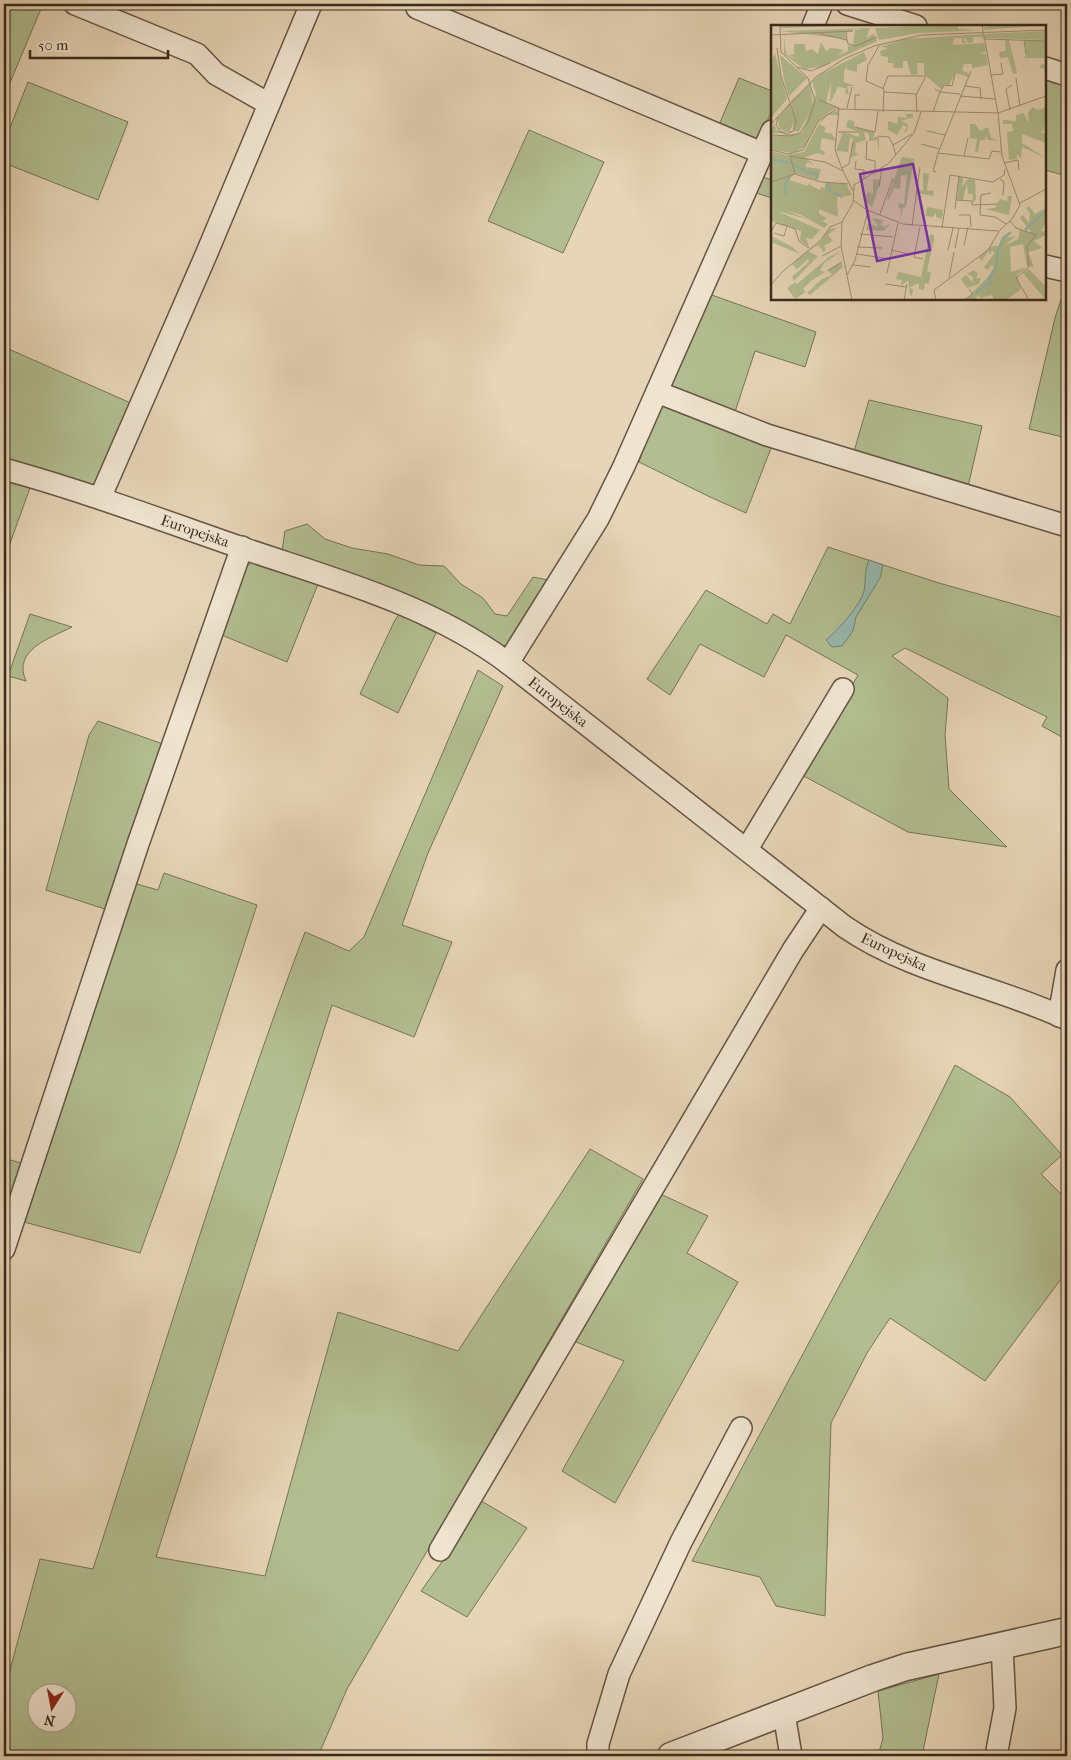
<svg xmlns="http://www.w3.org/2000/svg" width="1071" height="1760" viewBox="0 0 1071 1760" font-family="'IM FELL French Canon',serif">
  <rect width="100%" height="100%" fill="#e7d5b7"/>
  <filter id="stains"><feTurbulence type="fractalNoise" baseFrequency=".004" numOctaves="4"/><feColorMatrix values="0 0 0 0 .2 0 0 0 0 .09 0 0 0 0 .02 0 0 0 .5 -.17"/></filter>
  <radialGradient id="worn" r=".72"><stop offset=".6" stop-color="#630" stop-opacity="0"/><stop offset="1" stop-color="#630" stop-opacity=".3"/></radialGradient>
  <!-- green -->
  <g fill="#b2be91" stroke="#767456" fill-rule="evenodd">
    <path d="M4 4H43L4 97Z"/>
    <path d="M1045 77 1067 85V176L1045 170Z"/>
    <path d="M739 78 772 91V110L758 143 718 127Z"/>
    <path d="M28 82 128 122 98 200 4 163V143Z"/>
    <path d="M529 130 604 162 563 253 488 221Z"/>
    <path d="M762 177 772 180V198L756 193Z"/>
    <path d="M1067 281V438L1029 429 1055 318Z"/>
    <path d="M709 294 816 332 805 367 755 351 734 415 673 389 671 382Z"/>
    <path d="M4 347 133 404 98 487 4 461Z"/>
    <path d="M869 400 982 426 967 491 853 455Z"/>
    <path d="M659 404 773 443 746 513 710 497 639 462Z"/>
    <path d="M4 481 30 488 4 560Z"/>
    <path d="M307 524 325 539 352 548 388 554 419 565 444 566 461 584 483 598 495 614 507 616 533 577 548 580 508 645 501 646 406 594 282 551 285 531Z"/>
    <path d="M828 547 939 583 1067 619V740L1042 726 1047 717 905 648 892 656 948 698 945 735 949 789 1007 847 908 832 802 775 858 675 786 635 764 677 700 644 670 695 647 679 706 590 767 624 773 614 790 624Z"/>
    <path d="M255 562 318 584 287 662 219 634 243 567Z"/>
    <path d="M30 614 72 627C50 638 12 650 26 681L8 676Z"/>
    <path d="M399 614 436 633 398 713 360 694 394 622Z"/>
    <path d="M478 670 503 686 428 853 402 925 452 942 414 1037 332 1005 156 1557 265 1576 338 1312 458 1351 590 1149 643 1179 347 1689 318 1756H4V1692L40 1559 93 1569C162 1356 226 1141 305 932L349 951 364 937ZM38 1692H68V1722H38Z"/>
    <path d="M98 721 163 744 108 910 46 890 89 735Z"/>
    <path d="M164 873 257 905 176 1154 140 1253 24 1222 133 883 158 890Z"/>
    <path d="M955 1065 1010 1097 1062 1155 1041 1174 1067 1200V1271L985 1381 890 1318 867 1353 831 1423 825 1616 776 1606 760 1577 692 1561 917 1141Z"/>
    <path d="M4 1158 24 1164 4 1222Z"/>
    <path d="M656 1192 708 1216 687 1253 738 1282 615 1503 562 1471 624 1361 571 1340Z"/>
    <path d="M478 1499 527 1528 467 1617 421 1591 444 1559Z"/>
    <path d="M939 1674 922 1756H878L883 1738 878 1691Z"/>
  </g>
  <!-- water -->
  <path fill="#97b9af" stroke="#718074" d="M869 560 883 565 880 578 856 617 853 631 842 646 832 647 826 640C837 631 861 605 864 591 866 580 864 571 869 560Z"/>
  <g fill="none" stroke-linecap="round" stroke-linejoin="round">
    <!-- minor casing -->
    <g stroke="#645542" stroke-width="24">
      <g id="minor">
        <path d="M75 4 197 54 216 74 269 104"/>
        <path d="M847 4 916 26"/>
        <path d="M417 8 762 153"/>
        <path d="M813 26 822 4"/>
        <path d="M1045 68 1067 75"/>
        <path d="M1045 266 1067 271"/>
        <path d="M657 392 767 435 1067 526"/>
        <path d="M4 469C87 492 167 522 248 550 337 580 432 606 508 663L845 927C912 973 994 985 1067 1019"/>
        <path d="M100 498 206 255 311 4"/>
        <path d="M508 663 598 519 624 466 772 131"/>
        <path d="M747 849 843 689"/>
        <path d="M1059 1016 1067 970"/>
        <path d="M4 1249 138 844 242 547"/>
        <path d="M440 1550 793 950 821 908"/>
        <path d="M784 1713 791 1756"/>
        <path d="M598 1756V1744L619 1674 681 1542 741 1428"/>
        <path d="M996 1756 1005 1708 1002 1645"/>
      </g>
    </g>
    <!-- tertiary casing -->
    <g stroke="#645542" stroke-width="29">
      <path id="tertiary" d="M671 1756 873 1678 906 1667 1067 1631"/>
    </g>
    <!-- minor -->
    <use href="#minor" stroke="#efe4d0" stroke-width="21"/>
    <!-- tertiary -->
    <use href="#tertiary" stroke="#efe4d0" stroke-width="26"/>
  </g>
  <g text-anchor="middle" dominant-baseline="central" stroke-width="4.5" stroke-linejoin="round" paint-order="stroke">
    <!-- street labels -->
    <g font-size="15" fill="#392a1b" stroke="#efe4d0">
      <text transform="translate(195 531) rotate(19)">Europejska</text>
      <text transform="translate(558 702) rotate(38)">Europejska</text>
      <text transform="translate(894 952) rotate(25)">Europejska</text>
    </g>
  </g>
  <!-- overview -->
  <g transform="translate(771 25)">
    <rect width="275" height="275" fill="#e7d5b7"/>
    <path d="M11 0H99L10 3ZM187 0V4L211 5 147 8 108 15 104 3ZM275 0 214 5 212 2 224 1ZM99 3 95 13 103 9 106 16 50 42 33 44 13 29V10L14 23 16 30 26 35 18 30 15 24 18 30 23 29V19H34L35 26 41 24 47 29 50 17 55 26 60 23 73 25 66 31 77 26V21L82 20 84 5 91 4H85L74 8 75 14 10 6ZM275 6V15L214 13 213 9ZM212 9 213 17 211 12H202V17L197 18 195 13 192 14 196 18H191V13H183L182 20 213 18 215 26 209 29H215L217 40 201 43V39H193L191 45 198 49 197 52 184 48 178 60 173 59 170 64 153 49V38H146L147 49 140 50 136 36H132V43H123L122 38H117V32L110 31 109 26 117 23 109 22 134 14ZM234 14 238 15 246 48 242 49 237 32 229 33 228 27 235 26ZM254 15 275 16V57L273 43H269V40L274 39 273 33H252L255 31ZM93 27 96 35 86 40V47L75 44 78 35 73 47V57L84 61H76L78 69 74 68 75 63 67 62 59 78 60 57 55 77 66 82 48 94 34 122 21 128 0 125V111L31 108 45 69 41 56 49 50ZM4 29 16 74 0 93V35ZM9 30 36 53 18 71 14 60ZM39 58 42 82 28 106 0 109 3 98 6 106H23L20 76ZM18 78 24 95 18 107 8 104 7 93ZM261 82 267 85 275 82 273 106H269L275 109V118L251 109V118L275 133 251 122 250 134 246 129V134L238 135 236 107 242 106 241 99H232V95L245 96V90L252 88 258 98 257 88ZM68 86V90H57L48 99 55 103 53 107 61 109 65 116 51 113 49 124 54 127 53 130 47 128 34 132 44 141 37 137 34 142 50 144 46 155 24 148 18 155 37 161 40 156 39 160 49 165 50 162 54 163V157L75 159 81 170 66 172 67 192 48 184V189L56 193 51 196 57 199 53 203 30 190 14 185 36 194 6 186 49 205 41 214 35 213 38 222 29 215 30 206 0 196V126L15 130 33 127 51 93 60 87ZM135 89H142V92L130 96 137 99 136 106 132 108 136 102 132 100 126 110 117 105V96L126 99 127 92 136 93ZM77 95 83 96V102L104 107 102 113 108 111V126L106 115 98 116V109L93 107 95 115 85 118 84 127 87 130 80 132 82 113H79L77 127 65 126 72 107 88 112V107L75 102ZM199 99H204L209 106 217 102 220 113 229 116 217 115 215 110 214 115H209L207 127 204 126 206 114 199 113ZM131 132 143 134 135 182 132 183 129 197 130 184 127 183 128 178 133 179 136 150 130 151 129 164 123 163 118 174H116ZM152 148 158 149 156 165 163 166 162 171 146 168 147 165H152ZM188 152 192 153 191 162 197 154 204 155 205 175 201 177 202 169H197L196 158 192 175H186ZM102 154 110 155 101 182 93 175 97 167 102 169ZM237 171H241L238 190 214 184 224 183 229 174 236 176ZM258 181 264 189 275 183V197L270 206H275V210L263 216 271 223 257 227 263 242 256 241 252 219 239 222 240 247 256 242 246 250 250 264 235 275H223L221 270 209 273 207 270 204 275H194L218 251 223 242 220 240 217 245 213 242 224 228 221 225 219 230 217 226 211 236 208 233 221 221H228L233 212 240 207 236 213 245 211 233 221 247 214 249 205 260 207 249 193 252 190 258 198 259 188 255 183ZM156 182 172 185 171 194 165 192V187L162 192 155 191ZM101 193 112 195 110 200 113 202 120 198 113 206 95 205 97 199 108 202ZM66 203 57 210 62 216 53 221 55 225 53 227 47 220 37 226 47 231 23 256 21 252 38 237 37 234 26 244 21 239 36 226 49 217 58 204ZM159 209 163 210V215L156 246 160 248 158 259 154 258 153 265 148 264V258L139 262 142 265 141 271 139 270 137 255 130 261 131 255 125 254 126 250 128 247 150 252ZM0 211 20 221 29 229 0 217ZM70 227 53 238 49 245 54 247 41 255 32 264 35 267 24 274 16 263 24 257 26 259 58 232ZM70 237 72 242 39 270 36 268 51 254 61 250 57 245ZM258 244 275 262V275L252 248ZM203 245 207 249 205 253H210L208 259 196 263 190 254 195 250 201 257 202 252 196 249Z" fill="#b2be91"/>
    <path fill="none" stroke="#97b9af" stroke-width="2.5" d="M0 134 19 138M23 140 38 148 47 149 46 154M55 159 61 167 72 172M15 171 14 159 19 152M254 205 275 186M204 268 220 257 218 253 225 243 227 225 232 213 240 207"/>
    <path fill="none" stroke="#a19179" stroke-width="1" d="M50 9 76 15 75 7M0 10 82 6M213 14 275 16M253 14 255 29M76 15 77 19 85 21 106 12M108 21 97 40 95 56 113 64 112 87M6 23 10 51 25 96 22 106 16 109 9 107 5 100 7 92M26 42 40 46 59 38M200 46 167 128 218 134 221 126 230 127M220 50 232 49 230 38M245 53 249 81M194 61 209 63 210 74M112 63 117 51H155L145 70 146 87M164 64 169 67 173 60 181 61 184 48M113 67 146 69M189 71 224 74M48 75 68 83 64 125 72 146M76 83 81 62M84 84V70H89M239 85 235 64 241 60M162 87 169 67 189 69M0 99 45 52 73 34 103 21 151 10 275 5M84 102 104 107 107 86M156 106 174 110M67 107H88M0 110 19 111 29 108 38 95 44 76 37 53 10 27 9 0M107 111 118 112 122 120M96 116 95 134 104 136V149M150 119 169 124M0 125 17 129 32 125 48 95 66 84 227 88 275 71M125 130 122 120 141 109M193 131 197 113M85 136 84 144 93 145V154M233 138 247 135 248 145M71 143 78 139 82 117M165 147 162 146 167 128M24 149 19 131 54 137 72 146 82 166M229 154 233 157 232 170M0 157 24 149 50 157 77 159M108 162 111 143M220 168 210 170 209 190 224 192 235 199M82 175 96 185 132 199 227 206M185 175 188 151M249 178 275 164M184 184 185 175 201 176V180L227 179M109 189 122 153M188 190H199L200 202M239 196 245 203 265 210 256 221 258 242 245 253 258 275M141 201 149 142M149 202 143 232 152 234M171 203 179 150 222 157 233 150 234 144M0 207 5 198 16 201M3 208 13 211 16 201 24 204 28 216 38 223M89 209 122 212M193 220 197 202M86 222 111 223M184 223 188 203M120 225 138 229M177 225 182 203M86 229 118 234M51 231 70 221M82 240 100 242M56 246 71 237M116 248 127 198M76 250 84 235 97 186M178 253 183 227M114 259 136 262M0 260 12 246 49 216 59 202 71 197M81 275 70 221 71 197 82 178 83 160 118 138 143 108 150 87M133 275 136 259M165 275 163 265 217 225 229 205 241 194 249 180 231 131 227 88 211 0M193 275 202 269 198 264"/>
    <path fill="#7b2cbf" fill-opacity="0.15" stroke="#7b2cbf" stroke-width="2.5" d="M142 139 159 225 106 236 89 149Z"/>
    <rect width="275" height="275" fill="none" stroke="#392a1b" stroke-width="2.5"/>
  </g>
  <!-- margin -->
  <rect width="1071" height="1760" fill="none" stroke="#e7d5b7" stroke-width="20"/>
  <rect x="5" y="5" width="1061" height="1750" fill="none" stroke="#392a1b" stroke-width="2.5"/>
  <rect x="10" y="10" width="1051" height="1740" fill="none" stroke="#392a1b"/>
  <!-- north arrow -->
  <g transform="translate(52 1708) rotate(191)"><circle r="24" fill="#efe4d0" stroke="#a69a88"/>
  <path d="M0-4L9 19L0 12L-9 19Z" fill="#8f2418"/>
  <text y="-8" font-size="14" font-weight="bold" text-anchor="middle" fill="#392a1b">N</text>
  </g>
  <!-- scale -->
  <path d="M30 50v8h138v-8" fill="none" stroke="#392a1b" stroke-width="2.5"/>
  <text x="38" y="50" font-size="15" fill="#392a1b" stroke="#efe4d0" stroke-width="4" paint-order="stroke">50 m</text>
  <rect width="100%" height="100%" filter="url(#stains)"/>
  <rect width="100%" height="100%" fill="url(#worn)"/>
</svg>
